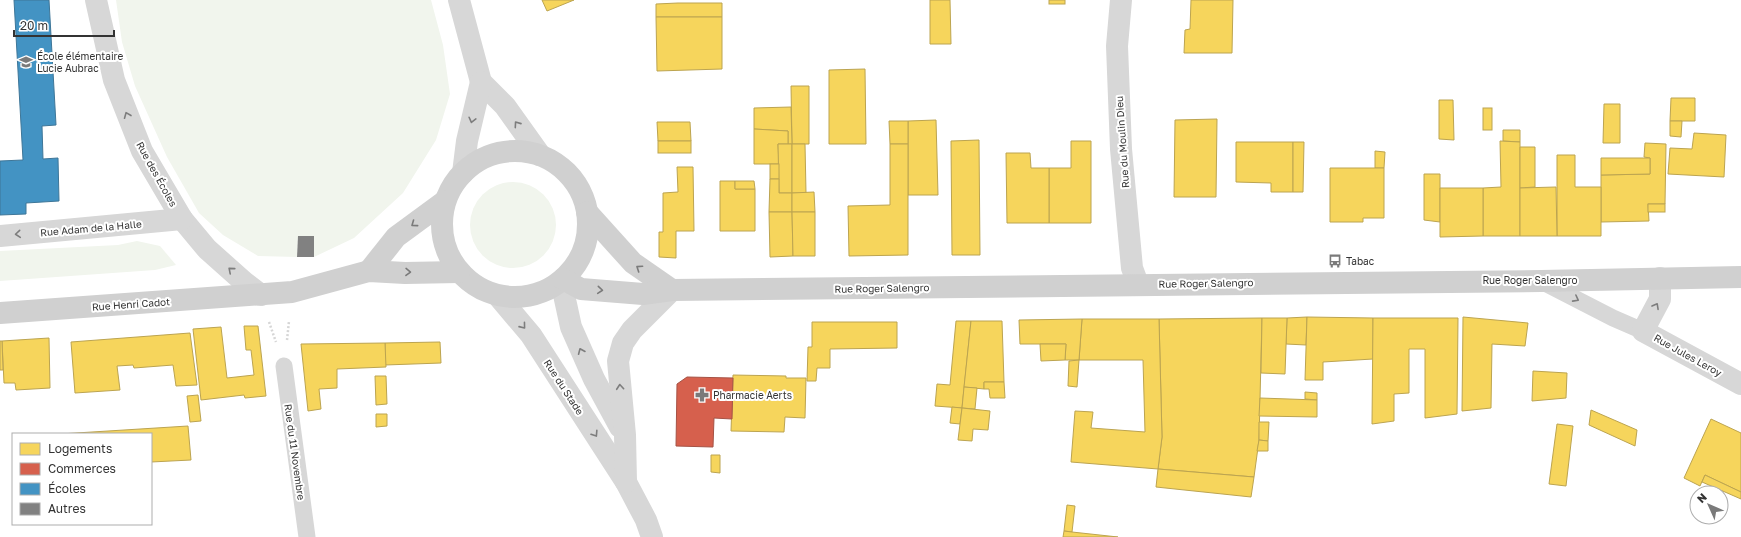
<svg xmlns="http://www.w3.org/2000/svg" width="1741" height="537" viewBox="0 0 1741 537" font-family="'Golos Text',sans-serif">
  <rect width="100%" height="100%" fill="#fff"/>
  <!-- green -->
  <g fill="#f1f5ed">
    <path d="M116 0H431L443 45 450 94 436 140 403 193 354 238 314 257V236H298L297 257 258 256 223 235 199 213 167 157 135 86 122 42Z"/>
    <circle cx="513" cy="225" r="43"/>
    <path d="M137 241 160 246 176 265 155 270 0 281V251L118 245Z"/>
  </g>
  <!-- homes -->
  <g fill="#f6d55c" stroke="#bca450">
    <path d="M542 0H574L547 11Z"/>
    <path d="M930 0H950L951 44H930Z"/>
    <rect x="1049" y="0" width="16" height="4"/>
    <path d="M1191 0H1233L1232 53H1184L1185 30 1190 29Z"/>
    <path d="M678 3H722V17H656V4Z"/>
    <path d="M656 17H722V69L657 71Z"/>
    <path d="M865 69 866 144H829V70Z"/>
    <path d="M791 86H809V144H792Z"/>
    <path d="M1671 98H1695V121H1670Z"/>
    <path d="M1439 100H1453L1454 140 1439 139Z"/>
    <path d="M1604 104H1620V143H1603Z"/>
    <path d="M791 107 792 144H788V131L754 129V108Z"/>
    <rect x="1483" y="108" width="9" height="22"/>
    <path d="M1217 119 1216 197H1174L1175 120Z"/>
    <path d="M936 120 938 195H908V121Z"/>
    <path d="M889 121H908V144H890Z"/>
    <path d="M1670 121H1682L1681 137 1670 136Z"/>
    <path d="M657 122H690L691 141H658Z"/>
    <path d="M754 129 788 131V144H778L779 164H754Z"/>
    <path d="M1503 130H1520V142L1503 141Z"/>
    <path d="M1694 133 1726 135 1724 177 1668 174 1670 148 1692 149Z"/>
    <path d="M979 140 980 255H952L951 141Z"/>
    <rect x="658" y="141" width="33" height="12"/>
    <path d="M1071 141H1091V223H1049V168H1071Z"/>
    <path d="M1500 141 1520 142V236H1483V188L1501 187Z"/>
    <path d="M1236 142H1293V192H1271V183L1236 182Z"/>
    <path d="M1293 142H1304L1303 192H1293Z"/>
    <path d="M1645 143 1666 144 1665 204H1648L1649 221 1601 222V175L1650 174V158L1644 157Z"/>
    <path d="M778 144H792V193H779Z"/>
    <path d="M792 144H805L806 193H792Z"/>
    <path d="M890 144H908V255L849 256 848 206 890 205Z"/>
    <path d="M1520 147H1535V187L1520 188Z"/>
    <path d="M1375 151 1385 152 1384 168H1375Z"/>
    <path d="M1006 153H1030L1031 168H1049V223H1007Z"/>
    <path d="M1557 155H1575V187H1601V236H1557Z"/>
    <path d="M1601 158H1650V174L1601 175Z"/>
    <rect x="770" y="164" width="9" height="15"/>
    <path d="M677 167H693L694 231H676V258L659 257V232H663V193L678 192Z"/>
    <path d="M1330 168H1384V218H1363V222H1330Z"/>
    <path d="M1424 174H1440V222L1424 220Z"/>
    <path d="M770 179H779V193H792V212H769Z"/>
    <path d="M720 181H735V189H755V231H720Z"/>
    <path d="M735 181H754L755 189H735Z"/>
    <path d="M1556 187 1557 236H1520V188Z"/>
    <path d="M1440 188H1483V236L1440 237Z"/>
    <path d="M814 192 815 212H792V193Z"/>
    <rect x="1648" y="204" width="17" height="8"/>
    <path d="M769 212H792L793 256 770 257Z"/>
    <path d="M792 212H815V256H793Z"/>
    <path d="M1307 317 1306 345 1286 344 1287 318Z"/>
    <path d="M1307 317 1373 318V359L1323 362V380H1305Z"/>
    <path d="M1463 317 1528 323 1525 346 1492 344 1491 408 1462 411Z"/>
    <path d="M1262 318 1259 440 1254 477 1158 469 1162 437 1159 319Z"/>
    <path d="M1262 318H1287L1285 374 1261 373Z"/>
    <path d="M1373 318H1458L1457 414 1425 418V349H1409V393L1394 394V421L1372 424Z"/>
    <path d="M1082 319H1159L1162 437 1158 469 1071 462 1075 411 1093 412 1091 428 1145 432 1143 360H1079Z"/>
    <path d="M1082 319 1079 360H1065L1066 344H1020L1019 320Z"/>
    <path d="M956 321H971L962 408 935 406 937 384 950 385Z"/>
    <path d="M971 321H1002L1004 382H984V389L964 387Z"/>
    <path d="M812 322H897V348L830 349V368H817L816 381H807L808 347H812Z"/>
    <path d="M244 326H258L266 396 245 398 244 395 201 400 193 329 221 327 227 378 254 375 251 350H246Z"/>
    <path d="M190 333 197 385 176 386 173 365 134 368 133 365 117 366 120 390 75 393 71 342Z"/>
    <path d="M49 338 50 388 16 390 15 383H4L2 341Z"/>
    <path d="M0 341H2L3 370H0Z"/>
    <path d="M440 342 441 363 385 365V343Z"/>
    <path d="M385 343 386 367 337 369V388L319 389 321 409 308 411 301 344Z"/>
    <path d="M1040 344H1066L1065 360 1041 361Z"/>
    <path d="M1079 360 1077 387 1068 386 1069 361Z"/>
    <path d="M1533 371 1567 373 1566 398 1532 401Z"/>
    <path d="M733 375 786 376V378H806L805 418 785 417 784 432 731 431Z"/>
    <path d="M375 376H386L387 404 376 405Z"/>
    <path d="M984 382H1004L1005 398H990L989 389H984Z"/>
    <path d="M964 387 977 388 975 409 962 408Z"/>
    <path d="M1305 392 1317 393V400L1305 399Z"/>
    <path d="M198 395 201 421 190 422 187 396Z"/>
    <path d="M1260 398 1317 400V417L1259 416Z"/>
    <path d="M952 407 962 408 960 424 950 423Z"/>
    <path d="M962 408 990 411 988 430 973 429 972 441 958 440Z"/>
    <path d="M1591 410 1637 430 1635 446 1589 425Z"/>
    <path d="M376 414H387V426L376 427Z"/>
    <path d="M1711 419 1741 433V492L1705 475 1700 486 1684 478Z"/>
    <path d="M1259 422H1269L1268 441 1259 440Z"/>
    <path d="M1557 424 1573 426 1566 486 1549 484Z"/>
    <path d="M188 426 191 460 151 462V434H60Z"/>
    <path d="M1259 440 1268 441V451H1257Z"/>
    <path d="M711 455H720V473L711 472Z"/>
    <path d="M1158 469 1254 477 1251 497 1156 487Z"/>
    <path d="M1705 475 1741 492V499L1702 482Z"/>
    <path d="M1067 505 1075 506 1072 532 1064 531Z"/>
    <path d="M1064 531 1072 532 1118 537H1063Z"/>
  </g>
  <!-- shops -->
  <path fill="#d6604d" stroke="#a55245" d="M687 377 733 378 732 419 714 418 713 447 676 446 677 384Z"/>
  <!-- schools -->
  <path fill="#4393c3" stroke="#3e7698" d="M14 0H49L56 125 42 126 43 159 58 158 59 201 26 203V214L0 215V161L23 160Z"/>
  <!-- building -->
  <path fill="#818181" d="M298 236H314V257H297Z"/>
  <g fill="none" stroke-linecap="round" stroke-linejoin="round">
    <!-- path -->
    <g stroke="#d6d6d6" stroke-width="2.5" stroke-dasharray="2 2" stroke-linecap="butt">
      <path d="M269 322 276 342"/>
      <path d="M287 340 289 321"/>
    </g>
    <!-- service -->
    <g stroke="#d7d7d7" stroke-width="17">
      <path d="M1541 281 1613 318 1643 331"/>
      <path d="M284 366 307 537"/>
    </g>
    <!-- minor -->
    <g stroke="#d7d7d7" stroke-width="22">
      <path d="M96 0 114 80 142 151 182 219 207 249 244 282 261 295"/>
      <path d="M459 0 481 82 505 106 540 155"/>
      <path d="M1121 0 1117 46 1121 149 1132 268 1138 284"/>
      <path d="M463 173 467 141 481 82"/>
      <path d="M0 236 182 219"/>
      <path d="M1660 278V299L1643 331 1741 384"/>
    </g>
    <!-- tertiary -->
    <g stroke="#d7d7d7" stroke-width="22">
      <path d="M561 281 571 327 594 379 620 427"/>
      <path d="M498 296 531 335 626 482 646 520 652 537"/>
      <path d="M626 482 625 435 618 361 623 343 632 330 672 290"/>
    </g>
    <!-- secondary -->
    <g stroke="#d0d0d0" stroke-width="22">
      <circle cx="515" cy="224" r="73"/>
      <path d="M587 212 633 263 672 290"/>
      <path d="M369 271 396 237 445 201"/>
      <path d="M563 279 581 289 643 294 672 290 1541 281 1741 277"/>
      <path d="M0 313 292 292 369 271 405 273 459 272"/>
    </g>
  </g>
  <!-- one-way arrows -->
  <defs><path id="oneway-chevron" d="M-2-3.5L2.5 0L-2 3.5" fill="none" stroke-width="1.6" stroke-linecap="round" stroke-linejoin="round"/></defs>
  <g stroke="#7d7d7d">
    <use href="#oneway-chevron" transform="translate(127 115) rotate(-112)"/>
    <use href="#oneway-chevron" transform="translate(472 120) rotate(104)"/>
    <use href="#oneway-chevron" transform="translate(517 124) rotate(-125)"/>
    <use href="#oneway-chevron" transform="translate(18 234) rotate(175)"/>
    <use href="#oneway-chevron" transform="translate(231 270) rotate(-139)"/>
    <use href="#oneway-chevron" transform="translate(1576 299) rotate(28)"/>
    <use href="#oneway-chevron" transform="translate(1656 306) rotate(-61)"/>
    <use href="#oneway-chevron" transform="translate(523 326) rotate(51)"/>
    <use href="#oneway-chevron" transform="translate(581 351) rotate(-113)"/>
    <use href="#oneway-chevron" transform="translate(620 387) rotate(-95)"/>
    <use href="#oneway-chevron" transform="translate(595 434) rotate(57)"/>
  </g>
  <g stroke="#7a7a7a">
    <use href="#oneway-chevron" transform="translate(414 224) rotate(144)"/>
    <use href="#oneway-chevron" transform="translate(639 268) rotate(-146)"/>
    <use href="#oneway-chevron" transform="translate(408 272) rotate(1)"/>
    <use href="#oneway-chevron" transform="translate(600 290) rotate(5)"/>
  </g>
  <!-- icons -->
  <defs>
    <g id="school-bare" transform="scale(1.08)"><path d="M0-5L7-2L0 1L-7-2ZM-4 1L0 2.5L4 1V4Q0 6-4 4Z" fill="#7a7a7a" stroke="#fff" stroke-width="2.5" paint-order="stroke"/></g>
    <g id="bus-bare" transform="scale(1.08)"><path d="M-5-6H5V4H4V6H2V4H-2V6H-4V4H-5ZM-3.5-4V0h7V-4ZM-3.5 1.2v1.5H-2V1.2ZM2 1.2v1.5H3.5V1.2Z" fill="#7a7a7a" stroke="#fff" stroke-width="2.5" paint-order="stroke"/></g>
    <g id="pharmacy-bare" transform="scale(1.08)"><path d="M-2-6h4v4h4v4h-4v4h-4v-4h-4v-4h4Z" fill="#7a7a7a" stroke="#fff" stroke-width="2.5" paint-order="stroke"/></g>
  </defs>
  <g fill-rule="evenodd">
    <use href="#school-bare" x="26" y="62"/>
    <use href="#bus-bare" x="1335" y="261"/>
    <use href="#pharmacy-bare" x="702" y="395"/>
  </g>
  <g text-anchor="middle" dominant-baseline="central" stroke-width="4" stroke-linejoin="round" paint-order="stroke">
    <!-- poi labels -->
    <g font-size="10" fill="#333" stroke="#fff" text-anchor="start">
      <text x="37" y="56">École élémentaire<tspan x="37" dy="12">Lucie Aubrac</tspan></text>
      <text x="1346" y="261">Tabac</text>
      <text x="713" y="395">Pharmacie Aerts</text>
    </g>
    <!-- street labels -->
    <g font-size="10" fill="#333" stroke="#fff">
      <text transform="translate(1122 142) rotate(-94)">Rue du Moulin Dieu</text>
      <text transform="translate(157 174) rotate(61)">Rue des Écoles</text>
      <text transform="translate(91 228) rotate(-5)">Rue Adam de la Halle</text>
      <text x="1530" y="280">Rue Roger Salengro</text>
      <text transform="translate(1206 283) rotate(-1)">Rue Roger Salengro</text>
      <text transform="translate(882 288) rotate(-1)">Rue Roger Salengro</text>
      <text transform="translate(131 304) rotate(-4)">Rue Henri Cadot</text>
      <text transform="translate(1688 355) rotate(29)">Rue Jules Leroy</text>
      <text transform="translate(564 387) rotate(57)">Rue du Stade</text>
      <text transform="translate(295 452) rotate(82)">Rue du 11 Novembre</text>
    </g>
  </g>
  <!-- legend -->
  <rect x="12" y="433" width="140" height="92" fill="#ffffff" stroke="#adadad"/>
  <rect x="20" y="443" width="20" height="12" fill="#f6d55c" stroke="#adadad"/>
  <text x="48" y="453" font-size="12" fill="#333333">Logements</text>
  <rect x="20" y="463" width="20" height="12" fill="#d6604d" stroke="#adadad"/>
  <text x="48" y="473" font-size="12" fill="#333333">Commerces</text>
  <rect x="20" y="483" width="20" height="12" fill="#4393c3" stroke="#adadad"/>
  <text x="48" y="493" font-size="12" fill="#333333">Écoles</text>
  <rect x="20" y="503" width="20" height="12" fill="#818181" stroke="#adadad"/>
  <text x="48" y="513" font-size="12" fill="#333333">Autres</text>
  <!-- north arrow -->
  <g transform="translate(1709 505) rotate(315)"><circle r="19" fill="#ffffff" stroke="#adadad"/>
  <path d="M0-3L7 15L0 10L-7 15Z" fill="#7a7a7a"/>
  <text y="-6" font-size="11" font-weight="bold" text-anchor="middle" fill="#333333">N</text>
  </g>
  <!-- scale -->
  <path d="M14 30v6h100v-6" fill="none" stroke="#333333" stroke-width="2"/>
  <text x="20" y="30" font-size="12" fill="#333333" stroke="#ffffff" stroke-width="3" paint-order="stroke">20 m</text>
</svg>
